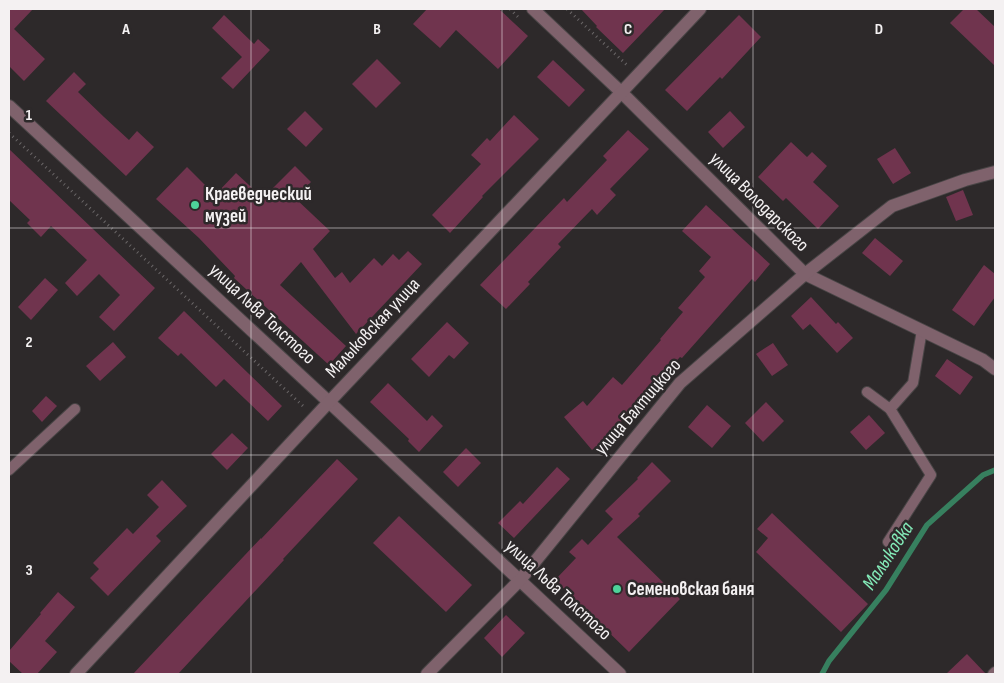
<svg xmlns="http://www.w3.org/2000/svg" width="1004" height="683" viewBox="0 0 1004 683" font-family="'Sofia Sans Condensed',sans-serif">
  <rect width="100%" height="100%" fill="#2d292a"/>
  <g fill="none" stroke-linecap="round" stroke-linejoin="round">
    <!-- stream -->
    <path stroke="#37805f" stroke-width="5.5" d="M822 674 829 661 886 590 927 525 983 475 995 470"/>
  </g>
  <!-- building -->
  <g fill="#70344e">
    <path d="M9 9H33L14 29 45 59 24 81 9 66Z"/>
    <path d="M427 9H499L528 36 498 69 456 30 440 48 413 24Z"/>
    <path d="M581 9H665L623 53 596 27 597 26Z"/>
    <path d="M964 9H976L995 27V66L950 23Z"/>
    <path d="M224 15 254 44 258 39 270 50 233 89 221 78 242 57 212 28Z"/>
    <path d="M739 15 761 37 722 79 720 77 687 111 665 90Z"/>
    <path d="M377 59 401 83 376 108 352 84Z"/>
    <path d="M553 60 585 90 569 107 537 77Z"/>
    <path d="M74 72 86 84 78 92 104 117 129 140 137 131 154 147 126 176 46 101Z"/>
    <path d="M305 111 323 129 306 147 287 129Z"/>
    <path d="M730 111 745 127 723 148 708 132Z"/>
    <path d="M514 115 539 139 482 196 483 197 450 233 432 215 481 164 471 155 487 138 490 141Z"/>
    <path d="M628 130 649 149 610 189 616 195 597 215 592 209 558 244 561 247 528 282 530 284 506 309 480 285 564 198 567 202 607 160 603 156Z"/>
    <path d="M791 142 807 157 812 152 827 166 813 182 839 206 818 229 786 198 783 201 758 177Z"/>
    <path d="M895 148 911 173 893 184 877 159Z"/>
    <path d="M9 149 155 288 114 331 99 317 120 295 99 274 77 296 65 283 87 260 51 226 41 237 27 223 30 220 9 200Z"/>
    <path d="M295 166 311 182 295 198 330 231 313 249 335 278 342 272 350 283 374 258 382 266 393 254 399 260 408 251 422 264 356 334 301 262 280 285 346 346 329 365 234 278 235 276 199 238 156 199 187 167 215 195 236 173 263 198Z"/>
    <path d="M963 190 973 215 956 221 946 197Z"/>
    <path d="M706 205 770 264 755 282 752 279 682 358 680 357 610 434 592 450 564 417 583 401 587 406 613 377 622 385 661 340 660 339 683 312 678 308 705 277 699 271 711 257 682 231Z"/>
    <path d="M875 238 903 261 890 276 862 253Z"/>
    <path d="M984 265 995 274V297L974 326 952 310Z"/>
    <path d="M45 278 58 290 31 320 18 307Z"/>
    <path d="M811 297 836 324 838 322 853 338 837 353 810 324 803 330 791 316Z"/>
    <path d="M184 311 282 406 268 421 224 379 216 387 181 353 178 356 158 338Z"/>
    <path d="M447 322 469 343 454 359 449 355 429 377 411 359Z"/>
    <path d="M113 342 126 357 100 381 86 366Z"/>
    <path d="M773 343 788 365 772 376 756 354Z"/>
    <path d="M947 359 973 377 960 395 935 376Z"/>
    <path d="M388 383 427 421 432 415 443 426 419 452 408 441 409 439 370 402Z"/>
    <path d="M46 396 57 406 42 422 32 411Z"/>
    <path d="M766 402 784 421 763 442 745 423Z"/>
    <path d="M707 405 731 426 712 448 688 427Z"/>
    <path d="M869 415 885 433 866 450 850 432Z"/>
    <path d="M232 433 248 448 227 470 211 454Z"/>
    <path d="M466 448 481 463 458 487 443 472Z"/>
    <path d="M337 459 358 479 283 559 284 560 178 674H133L261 538V539Z"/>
    <path d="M652 462 671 481 638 514 640 516 617 537 680 599 629 652 555 580 576 558 569 552 582 539 588 545 613 519 605 511 638 479 637 478Z"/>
    <path d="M557 467 570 479 514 538 498 523 520 501 523 504Z"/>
    <path d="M162 480 187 506 156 536 161 541 108 596 90 578 99 569 93 563 127 528 133 534 159 507 147 495Z"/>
    <path d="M772 513 868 604 841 632 756 552 768 538 757 529Z"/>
    <path d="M399 516 472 585 446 612 373 543Z"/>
    <path d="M58 592 75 607 45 641 57 652 37 674H23L9 661V651L41 614 40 613Z"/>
    <path d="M506 615 525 633 502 657 484 638Z"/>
    <path d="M967 654 986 674H946Z"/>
  </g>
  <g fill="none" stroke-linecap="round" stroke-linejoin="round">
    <!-- service casing -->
    <g stroke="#494546" stroke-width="12">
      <g id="service">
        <path d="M867 392 890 409 931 475 888 542"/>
        <path d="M890 409 913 383 922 330"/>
        <path d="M9 470 75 409"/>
        <path d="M993 674 995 672"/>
      </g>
    </g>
    <!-- minor casing -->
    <g stroke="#494546" stroke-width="14">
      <g id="minor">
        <path d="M533 9 621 92 805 274 983 360 995 369"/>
        <path d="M9 106 329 402 620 674"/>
        <path d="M427 674 520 580 680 383 805 274 892 206 965 180 995 172"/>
      </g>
    </g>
    <!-- tertiary casing -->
    <g stroke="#494546" stroke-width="14">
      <path id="tertiary" d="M76 674 329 402 700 9"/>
    </g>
    <!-- path -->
    <g stroke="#6a6667" stroke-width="3" stroke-dasharray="1 4" stroke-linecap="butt">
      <path d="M510 9 518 17"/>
      <path d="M567 9 628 66"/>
      <path d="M9 133 303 406"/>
    </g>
    <!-- service -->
    <use href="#service" stroke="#7f626c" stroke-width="10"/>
    <!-- minor -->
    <use href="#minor" stroke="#7f626c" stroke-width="12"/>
    <!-- tertiary -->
    <use href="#tertiary" stroke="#7f626c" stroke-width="12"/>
  </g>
  <!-- grid -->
  <path fill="none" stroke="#f4f1f2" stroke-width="1" stroke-opacity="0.55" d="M251 9V674M502 9V674M753 9V674M9 228H995M9 455H995"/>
  <!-- markers -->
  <g fill="#4dd39a" stroke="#2d292a" stroke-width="2">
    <circle cx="195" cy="205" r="5"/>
    <circle cx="617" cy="589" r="5"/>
  </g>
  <g text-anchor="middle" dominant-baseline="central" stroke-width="5" stroke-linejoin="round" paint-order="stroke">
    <!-- poi labels -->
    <g font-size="19" font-weight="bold" fill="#f4f1f2" stroke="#2d292a" text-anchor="start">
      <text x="205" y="194">Краеведческий<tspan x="205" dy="22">музей</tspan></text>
      <text x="627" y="589">Семеновская баня</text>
    </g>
    <!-- street labels -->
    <g font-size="19" fill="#f4f1f2" stroke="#2d292a">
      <text transform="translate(759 202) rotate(45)">улица Володарского</text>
      <text transform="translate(262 314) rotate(43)">улица Льва Толстого</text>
      <text transform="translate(373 328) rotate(-47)">Малыковская улица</text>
      <text transform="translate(638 407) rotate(-49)">улица Балтицкого</text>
      <text transform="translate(558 590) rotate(43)">улица Льва Толстого</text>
    </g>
    <!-- water labels -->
    <g font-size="20" font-style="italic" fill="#84ebb9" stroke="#2d292a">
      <text transform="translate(888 556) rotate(-57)">Малыковка</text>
    </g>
  </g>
  <g font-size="16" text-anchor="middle" font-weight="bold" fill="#f4f1f2" stroke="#2d292a" stroke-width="5" stroke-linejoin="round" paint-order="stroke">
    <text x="126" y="34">A</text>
    <text x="377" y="34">B</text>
    <text x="628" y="34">C</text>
    <text x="879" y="34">D</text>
    <text x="29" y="120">1</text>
    <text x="29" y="347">2</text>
    <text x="29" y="575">3</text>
  </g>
  <!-- border -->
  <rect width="1004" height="683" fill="none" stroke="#f4f1f2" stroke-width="20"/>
</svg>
